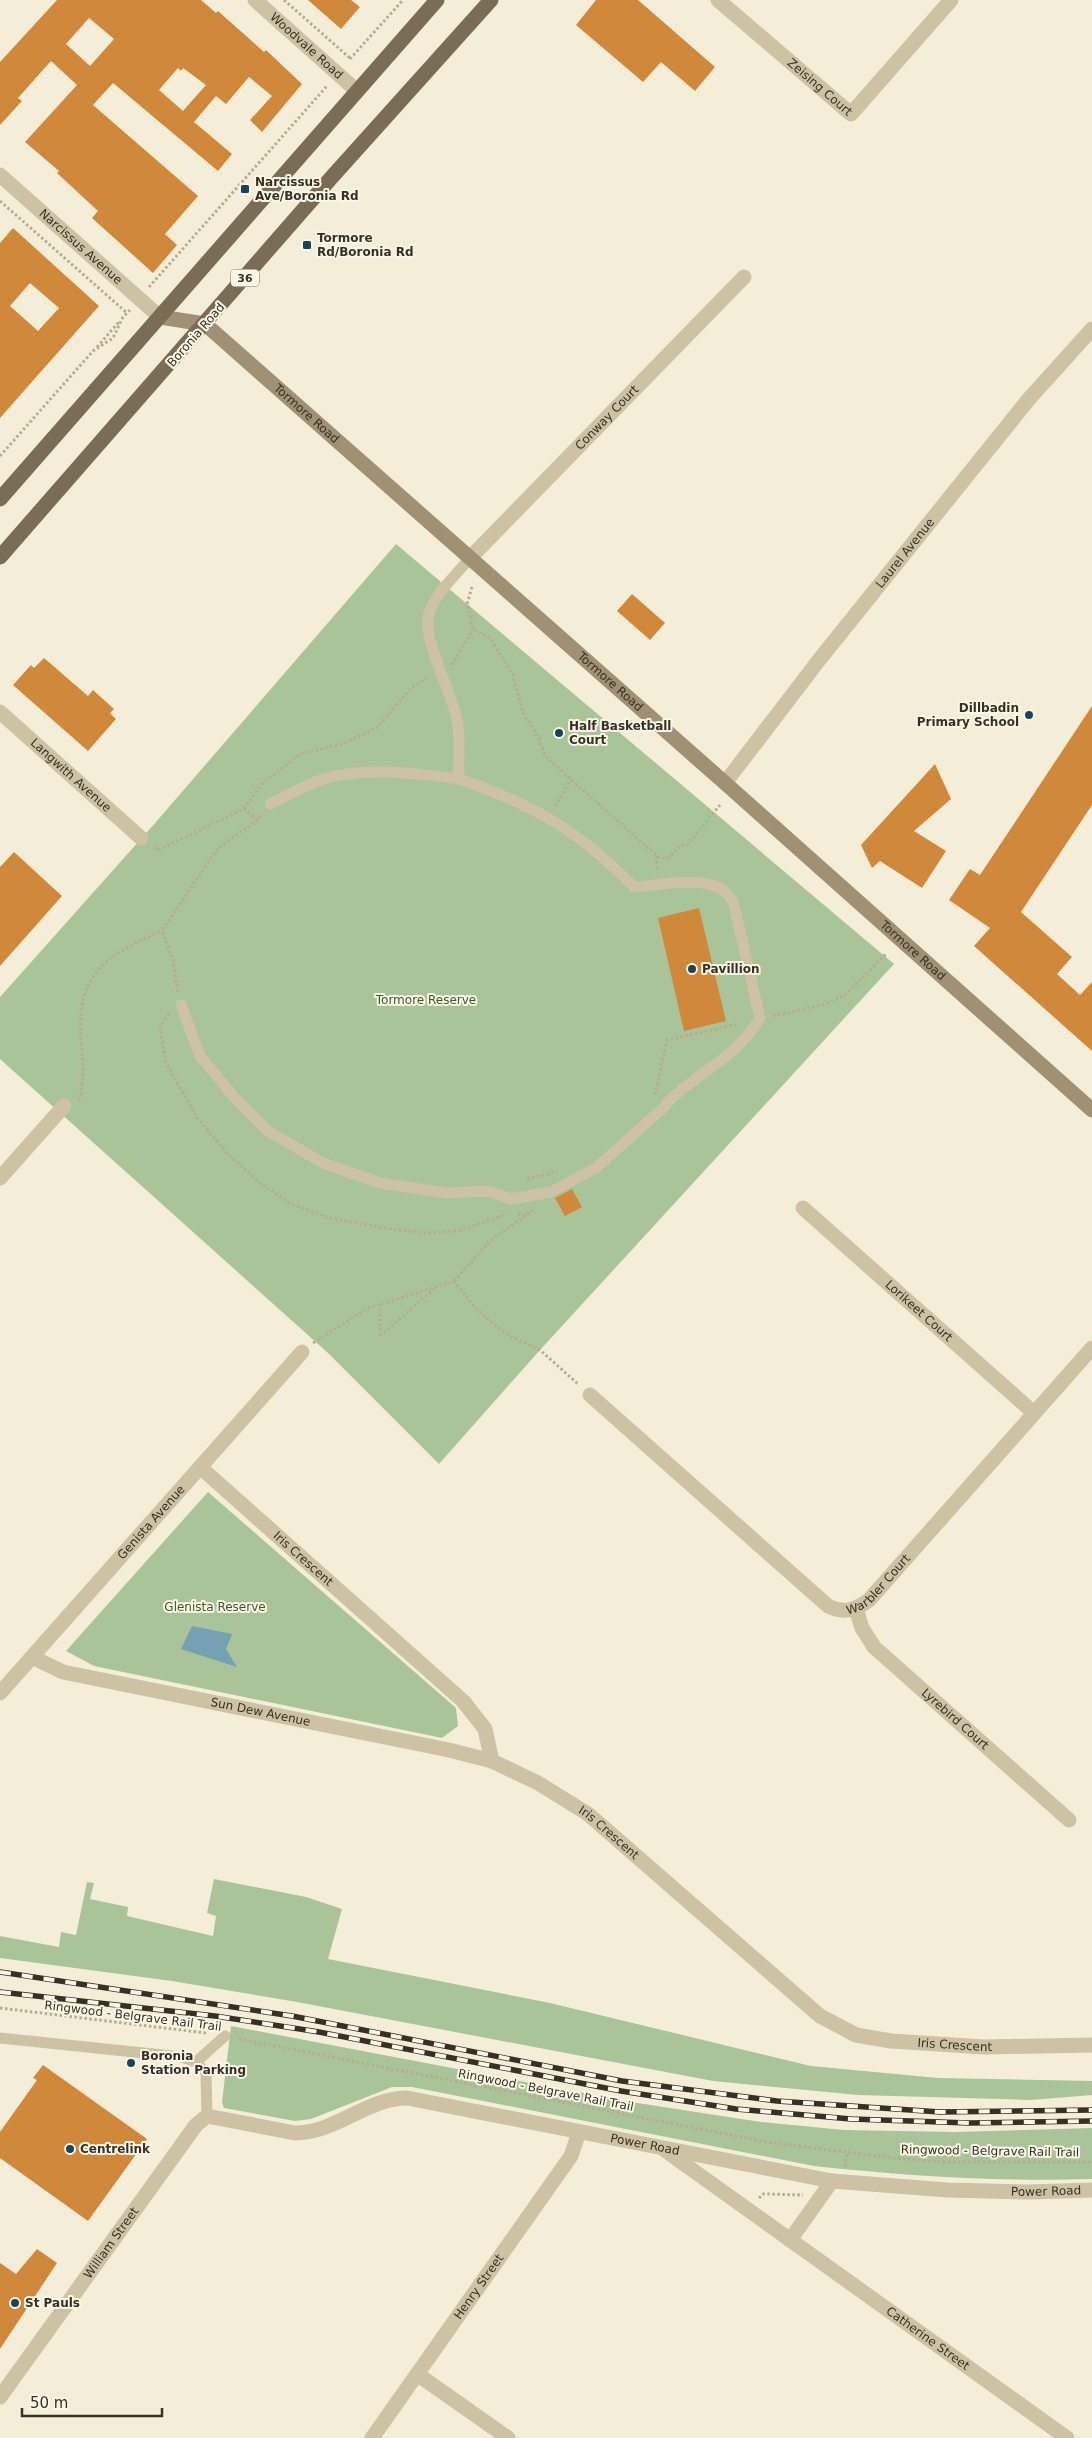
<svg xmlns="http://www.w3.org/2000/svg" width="1092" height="2438" viewBox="0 0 1092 2438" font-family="'DejaVu Sans',sans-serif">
  <rect width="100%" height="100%" fill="#f4eed9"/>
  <!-- green -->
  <g fill="#a9c498">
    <path d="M396 544 894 964 540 1350 439 1464 328 1353 0 1059V997L156 822Z"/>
    <path d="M208 1492 456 1708 458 1726 442 1738 94 1666 66 1651Z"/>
    <path d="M214 1879 306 1897 342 1909 328 1959 550 2003 811 2066 938 2078 1092 2081V2095L1031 2100 858 2095 713 2081 297 2002 172 1981 0 1958V1936L59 1947 61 1932 76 1935 87 1882 94 1883 90 1899 128 1907 127 1916 213 1936 216 1916 207 1913Z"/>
    <path d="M231 2026 631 2102 761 2122 844 2130 955 2132 1092 2128V2179C999 2182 907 2176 814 2166L412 2087H392L311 2119 295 2121 224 2108 222 2102Z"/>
  </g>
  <!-- water -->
  <path fill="#76a0b3" d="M192 1626 232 1634 226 1649 237 1667 181 1649Z"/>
  <!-- building -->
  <g fill="#d0883b" fill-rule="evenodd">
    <path d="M57 0H201L216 13 218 11 264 52 266 50 302 84 262 132 250 120 272 96 249 77 226 104 216 96 194 122 232 154 218 171 113 83 93 105 198 196 165 234 177 245 153 273 92 218 98 211 57 173 59 171 25 142 77 85 51 61 18 98 22 101 0 125V62ZM89 18 114 39 90 66 66 44ZM178 68 181 71 183 68 206 85 183 111 159 90Z"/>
    <path d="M308 0H351L360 7 341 29Z"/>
    <path d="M596 0H638L715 67 695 91 661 62 643 82 576 25Z"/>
    <path d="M13 228 99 306 0 418V243ZM30 283 59 308 38 331 10 306Z"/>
    <path d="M632 594 665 623 650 640 617 611Z"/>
    <path d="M44 658 88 696 93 690 114 709 110 713 116 719 88 751 13 685 31 665 34 668Z"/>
    <path d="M1092 706V805L1021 912 1072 957 1057 974 1080 995 1092 982V1051L974 946 990 928 949 900 970 869 980 875Z"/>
    <path d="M935 764 951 799 914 831 946 851 922 888 880 861 872 868 861 845Z"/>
    <path d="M14 852 62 896 0 966V867Z"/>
    <path d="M699 908 726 1021 684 1031 658 918Z"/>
    <path d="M572 1189 582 1207 565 1216 555 1198Z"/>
    <path d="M43 2065 147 2139 88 2221 0 2158V2132L37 2080 33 2078Z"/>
    <path d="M37 2249 57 2263 0 2349V2263L16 2274Z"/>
  </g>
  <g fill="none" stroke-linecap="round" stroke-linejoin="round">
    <!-- path -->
    <g stroke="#b8ac8e" stroke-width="3" stroke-dasharray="2.5 2.5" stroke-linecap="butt">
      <path d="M284 0 351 59"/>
      <path d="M350 59 403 0"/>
      <path d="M0 201 127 313"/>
      <path d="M149 287 327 86"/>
      <path d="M97 347 119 322"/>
      <path d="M0 456 93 351 113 338 123 317 130 310"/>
      <path d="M472 587 467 604 473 629 490 638 513 675 523 713 536 733 546 757 657 856 667 859 681 845H687L720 805"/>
      <path d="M452 665 473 629"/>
      <path d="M555 806 571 779"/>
      <path d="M244 809 261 785 300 754 342 744 377 728 412 687 429 677"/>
      <path d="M154 847 158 850 244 809 258 820"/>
      <path d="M657 856V870"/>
      <path d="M178 992 173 961 162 930 219 847 258 820 262 814"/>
      <path d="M169 1014 160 1026 166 1063 198 1119 227 1153 260 1183 291 1204 330 1218 390 1229 427 1233 457 1231 507 1214"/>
      <path d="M773 1016 822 1005 845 995 887 953"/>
      <path d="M655 1095 667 1040 738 1024"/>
      <path d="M79 1100C85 1081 83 1062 81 1043 76 972 104 958 162 930"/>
      <path d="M527 1179 557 1172"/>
      <path d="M518 1214 528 1216"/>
      <path d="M454 1281 489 1242 533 1210"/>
      <path d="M380 1336 435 1288"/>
      <path d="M380 1336V1304"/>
      <path d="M313 1343 366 1309 454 1281 473 1305 490 1321 510 1336 540 1350 578 1384"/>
      <path d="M0 2008 206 2033"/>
      <path d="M239 2039 767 2142 901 2159 944 2162H1092"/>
      <path d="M845 2167 847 2153"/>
      <path d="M759 2198 763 2194H767L803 2195"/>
    </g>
    <!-- lane -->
    <g stroke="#cdc2a4" stroke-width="11">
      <path d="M270 804C286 796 302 787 318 781 359 766 417 773 459 779"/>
      <path d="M181 1005 200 1056 234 1097 268 1131 323 1163 380 1183 446 1193 488 1191 511 1199 551 1192 596 1168 661 1110C691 1074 734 1062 760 1018L734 905C722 870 663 885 634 887 578 830 534 805 459 779 458 761 460 742 458 725 454 693 419 638 430 610 438 591 457 574 470 558"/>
      <path d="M0 2038 182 2057 196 2062 206 2073 207 2116"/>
      <path d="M196 2062 225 2036"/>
    </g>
    <!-- street -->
    <g stroke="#cdc2a4" stroke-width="15">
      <path id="s1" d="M255 0 357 91"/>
      <path id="s2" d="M718 0 851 114 951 0"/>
      <path id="s3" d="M0 175 160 317"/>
      <path id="s4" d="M470 558 744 277"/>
      <path id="s5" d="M0 712 141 838"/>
      <path id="s6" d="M725 783 819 660 1028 400 1092 329"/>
      <path d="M0 1178 64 1106"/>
      <path id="s7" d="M803 1208 1034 1413"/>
      <path id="s8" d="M590 1395 828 1606C843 1614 856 1610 869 1600L1092 1348"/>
      <path id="s9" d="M200 1467 463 1701 485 1729 492 1761 538 1783 588 1814 820 2016 856 2035 891 2041 984 2047 1092 2045"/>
      <path id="s10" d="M856 1609 862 1628 874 1647 1069 1820"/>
      <path id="s11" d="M32 1657 63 1672 449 1750 492 1761"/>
      <path id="s12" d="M0 1693 302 1352"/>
      <path id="s13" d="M666 2151 1067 2438"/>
      <path d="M790 2240 832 2181"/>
      <path d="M417 2374 508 2438"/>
      <path id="s14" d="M0 2397 196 2125 207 2116 295 2133C336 2133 367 2098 407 2098L832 2181 947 2190 1029 2192 1092 2190"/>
      <path id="s15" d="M372 2438 571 2156 579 2132"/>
    </g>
    <!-- secondary -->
    <path stroke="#a09175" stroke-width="15" id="s16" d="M160 317 205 324 725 783 1092 1110"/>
    <!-- primary -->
    <g stroke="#7b6c56" stroke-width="15">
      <path d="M0 499 437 0"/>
      <path d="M0 557 331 178 491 0"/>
    </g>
    <!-- rail casing -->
    <g stroke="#373026" stroke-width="5.5">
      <g id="rail">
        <path d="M0 1972 292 2016 622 2081 777 2101 940 2112 1092 2110"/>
        <path d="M0 1992 215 2016 319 2032 621 2091 736 2109 851 2119 969 2123 1092 2121"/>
      </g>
    </g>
    <!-- rail -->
    <use href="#rail" stroke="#fbf7e6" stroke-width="4" stroke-dasharray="11" stroke-linecap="butt"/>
  </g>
  <!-- markers -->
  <g fill="#19455c" stroke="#fbf7e6" stroke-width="2">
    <rect x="240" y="184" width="10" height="10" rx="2.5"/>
    <rect x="302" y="240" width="10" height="10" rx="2.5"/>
    <circle cx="1029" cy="715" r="5"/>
    <circle cx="559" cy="733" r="5"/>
    <circle cx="692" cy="969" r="5"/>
    <circle cx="131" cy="2063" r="5"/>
    <circle cx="70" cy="2149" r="5"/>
    <circle cx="15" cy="2303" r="5"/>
  </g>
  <g text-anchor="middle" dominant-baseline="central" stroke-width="4" stroke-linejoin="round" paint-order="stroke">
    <!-- shield labels -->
    <rect fill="#fbf7e6" stroke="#726c60" stroke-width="1" x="231" y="269.5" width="28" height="17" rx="4"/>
    <g font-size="11" font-weight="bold" fill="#373026">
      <text x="245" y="278">36</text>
    </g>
    <!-- street labels -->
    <g font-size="12" fill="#373026" stroke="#fbf7e6">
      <text stroke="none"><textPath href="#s1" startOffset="69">Woodvale Road</textPath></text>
      <text stroke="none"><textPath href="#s2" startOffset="134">Zeising Court</textPath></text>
      <text stroke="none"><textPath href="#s3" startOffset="108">Narcissus Avenue</textPath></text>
      <text transform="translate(196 335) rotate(-49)">Boronia Road</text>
      <text stroke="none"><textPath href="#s16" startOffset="181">Tormore Road</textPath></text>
      <text stroke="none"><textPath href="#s4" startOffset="196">Conway Court</textPath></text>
      <text stroke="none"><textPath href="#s6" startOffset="292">Laurel Avenue</textPath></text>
      <text stroke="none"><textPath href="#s16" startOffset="586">Tormore Road</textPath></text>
      <text stroke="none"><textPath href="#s5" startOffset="95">Langwith Avenue</textPath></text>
      <text stroke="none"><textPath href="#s16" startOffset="991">Tormore Road</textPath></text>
      <text stroke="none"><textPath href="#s7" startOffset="155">Lorikeet Court</textPath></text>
      <text stroke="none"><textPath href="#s12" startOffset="228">Genista Avenue</textPath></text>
      <text stroke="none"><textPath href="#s9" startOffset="138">Iris Crescent</textPath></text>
      <text stroke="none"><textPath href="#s8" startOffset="379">Warbler Court</textPath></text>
      <text stroke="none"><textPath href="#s11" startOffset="236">Sun Dew Avenue</textPath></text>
      <text stroke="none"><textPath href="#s10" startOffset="151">Lyrebird Court</textPath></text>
      <text stroke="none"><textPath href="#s9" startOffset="558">Iris Crescent</textPath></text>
      <text transform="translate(133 2016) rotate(7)">Ringwood - Belgrave Rail Trail</text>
      <text stroke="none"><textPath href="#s9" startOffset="978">Iris Crescent</textPath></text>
      <text transform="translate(546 2090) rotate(11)">Ringwood - Belgrave Rail Trail</text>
      <text stroke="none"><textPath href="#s14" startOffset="800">Power Road</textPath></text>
      <text transform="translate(990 2151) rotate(1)">Ringwood - Belgrave Rail Trail</text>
      <text stroke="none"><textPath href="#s14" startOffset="1205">Power Road</textPath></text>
      <text stroke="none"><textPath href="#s14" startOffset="190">William Street</textPath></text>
      <text stroke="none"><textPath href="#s15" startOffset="185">Henry Street</textPath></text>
      <text stroke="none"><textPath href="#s13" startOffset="322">Catherine Street</textPath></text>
    </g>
    <!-- poi labels -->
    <g font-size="12" font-weight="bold" fill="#373026" stroke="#fbf7e6" text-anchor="start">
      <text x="255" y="182">Narcissus<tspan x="255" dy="14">Ave/Boronia Rd</tspan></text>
      <text x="317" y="238">Tormore<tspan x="317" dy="14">Rd/Boronia Rd</tspan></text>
      <text x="1019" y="708" text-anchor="end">Dillbadin<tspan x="1019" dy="14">Primary School</tspan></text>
      <text x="569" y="726">Half Basketball<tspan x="569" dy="14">Court</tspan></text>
      <text x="702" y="969">Pavillion</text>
      <text x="141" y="2056">Boronia<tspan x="141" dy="14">Station Parking</tspan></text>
      <text x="80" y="2149">Centrelink</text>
      <text x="25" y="2303">St Pauls</text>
    </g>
    <!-- park labels -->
    <g font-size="12" fill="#395828" stroke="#fbf7e6">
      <text x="426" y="1000">Tormore Reserve</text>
      <text x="215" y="1607">Glenista Reserve</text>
    </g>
  </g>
  <!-- scale -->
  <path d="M22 2408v8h140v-8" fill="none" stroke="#373026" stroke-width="2.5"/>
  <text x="30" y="2408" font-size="15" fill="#373026" stroke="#fbf7e6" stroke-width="4" paint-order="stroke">50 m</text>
</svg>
